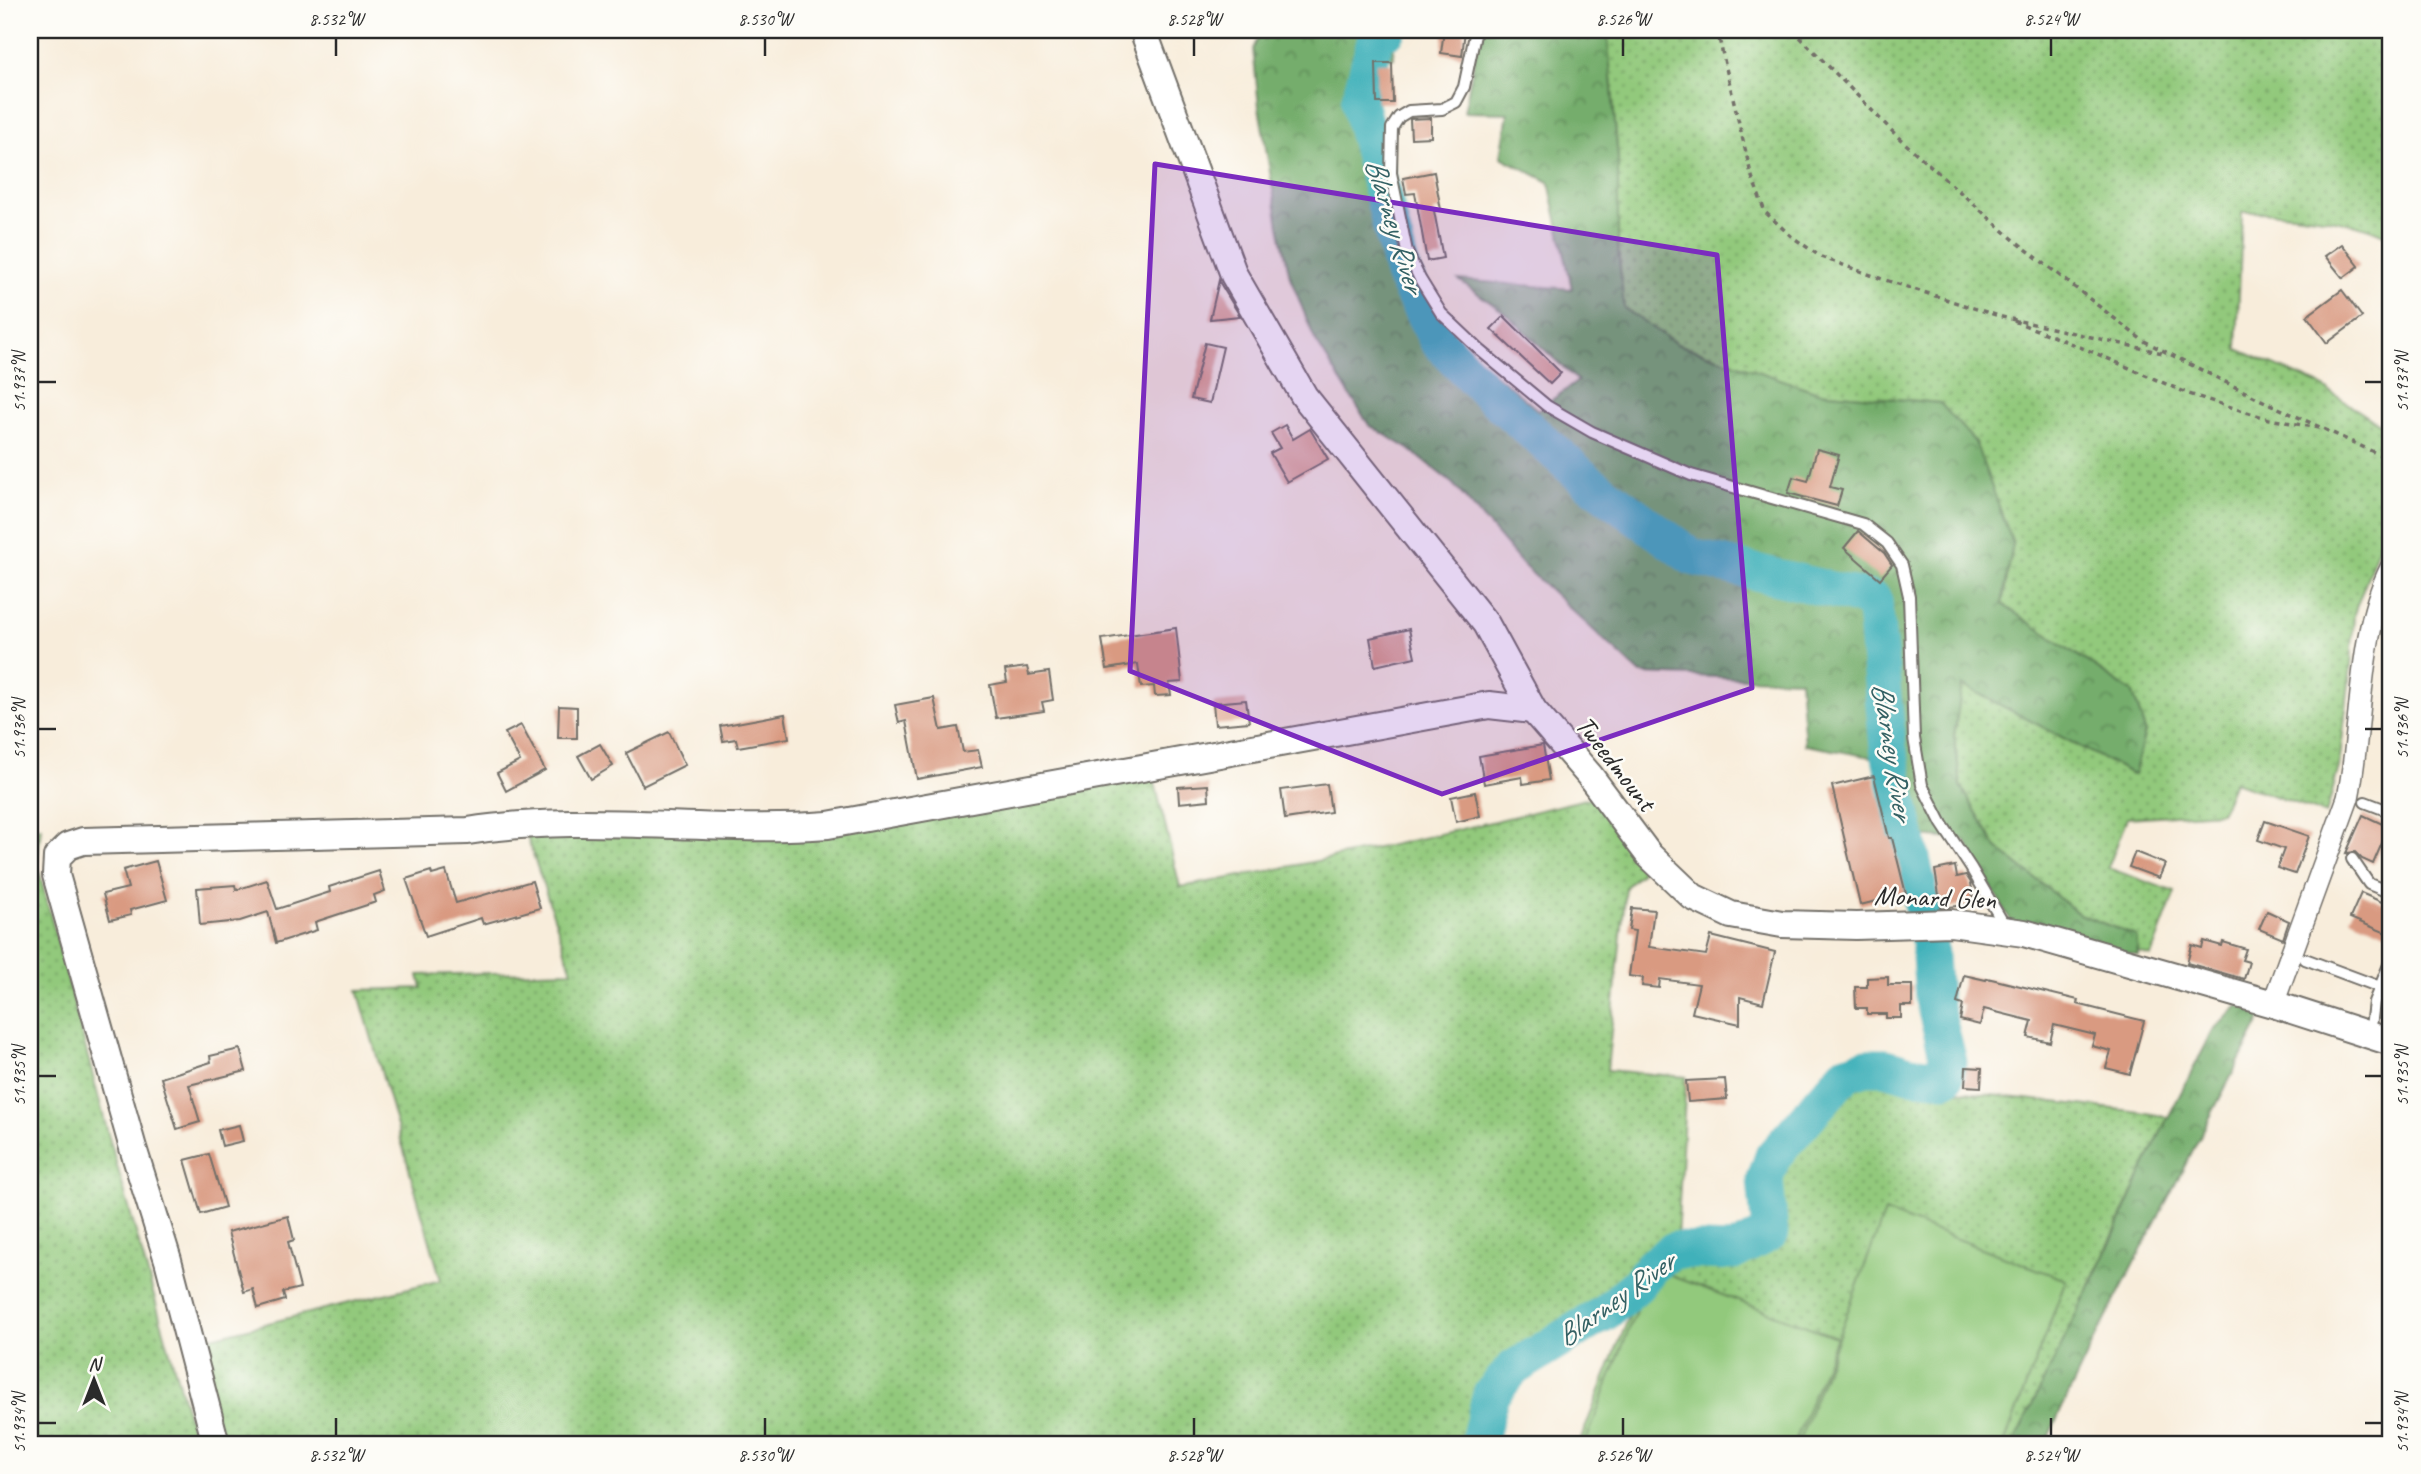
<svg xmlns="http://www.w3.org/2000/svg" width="2421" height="1474" viewBox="0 0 2421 1474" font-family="Caveat,sans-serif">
  <defs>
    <pattern id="grass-dots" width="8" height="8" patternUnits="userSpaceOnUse" patternTransform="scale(1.75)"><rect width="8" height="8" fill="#92c97c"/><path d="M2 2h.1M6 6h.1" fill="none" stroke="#77a366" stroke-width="1.8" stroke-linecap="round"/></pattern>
    <pattern id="forest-crowns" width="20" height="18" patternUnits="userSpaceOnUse" patternTransform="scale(1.75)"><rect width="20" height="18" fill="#75ad6c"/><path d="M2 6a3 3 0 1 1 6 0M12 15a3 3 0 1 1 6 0" fill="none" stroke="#608d59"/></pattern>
  </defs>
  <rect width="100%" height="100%" fill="#fdfcf7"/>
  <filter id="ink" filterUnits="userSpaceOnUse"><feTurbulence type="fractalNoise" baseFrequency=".0143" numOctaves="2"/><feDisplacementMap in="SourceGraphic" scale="14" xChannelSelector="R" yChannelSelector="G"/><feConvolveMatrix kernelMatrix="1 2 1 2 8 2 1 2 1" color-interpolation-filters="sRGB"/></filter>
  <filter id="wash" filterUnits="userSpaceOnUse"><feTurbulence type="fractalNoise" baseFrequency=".00686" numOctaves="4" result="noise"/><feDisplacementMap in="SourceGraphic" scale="28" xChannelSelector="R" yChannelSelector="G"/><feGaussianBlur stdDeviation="1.57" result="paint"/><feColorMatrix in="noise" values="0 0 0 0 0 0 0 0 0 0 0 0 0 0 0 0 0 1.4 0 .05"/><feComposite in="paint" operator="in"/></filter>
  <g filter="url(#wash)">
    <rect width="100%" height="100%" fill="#f8eddb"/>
    <!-- grass -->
    <g fill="url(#grass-dots)" stroke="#5e7a54" stroke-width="2">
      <path d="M1607 30H2391V239C2357 218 2282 211 2242 212L2237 349 2318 384 2391 432V518L2384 531 2354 614 2351 666 2339 767 2326 814 2234 782 2221 812 2127 818 2108 868 2175 892 2151 956 2138 952 2136 936 2079 914 1997 848 1961 786 1954 736 1961 684 2134 775 2145 731 2133 693 2002 604 2013 544 1940 403 1818 392 1677 344 1623 308 1618 250V159Z"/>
      <path d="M1154 779 1180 887C1320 863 1456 831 1594 797L1642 872 1626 887 1607 1070 1686 1077 1677 1240 1637 1285 1606 1312 1514 1368 1491 1394 1479 1444H222L200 1340 441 1280 358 990 422 988 419 975 572 971 523 824 724 828Z"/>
      <path d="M41 827 37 864 110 1141 196 1444H30V828Z"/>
      <path d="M1891 1082C1976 1095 2062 1102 2147 1113L2168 1117 2016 1444H1579L1636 1299 1652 1269 1729 1262 1771 1247 1780 1234C1779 1221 1773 1203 1775 1191 1782 1160 1819 1104 1848 1090 1861 1084 1877 1083 1891 1082Z"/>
    </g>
    <!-- forest -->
    <g fill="url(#forest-crowns)" stroke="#506c4c" stroke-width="2">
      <path d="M1262 30H1393L1394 58 1374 60 1382 172 1407 271 1454 340 1538 410 1578 381 1505 313 1459 280 1572 289 1549 182 1501 157 1508 113 1464 112 1480 30H1607L1618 159V248L1624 308 1677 344 1818 392 1940 403 1975 442 2013 544 2002 604 2133 693 2145 731 2134 775 1962 685 1954 736 1961 786 1997 848 2079 914 2136 936 2138 956 2012 923 1965 840 1896 834 1877 758 1805 745 1800 680 1641 674 1523 565 1453 484 1409 449 1369 425 1315 340 1290 277 1279 226 1259 107 1253 49Z"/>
      <path d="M2238 1006 2264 1013 2092 1345 2045 1444H2013L2101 1264 2161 1131 2214 1029Z"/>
    </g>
    <!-- garden -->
    <g fill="#92c97c" stroke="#5e7a54" stroke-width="2">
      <path d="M1885 1212 2066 1280 2004 1444H1798Z"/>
      <path d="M1652 1269 1836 1337 1794 1444H1585Z"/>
    </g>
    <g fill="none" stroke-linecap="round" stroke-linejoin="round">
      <!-- river -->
      <path stroke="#41b1ba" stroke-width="37" d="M1388 30 1377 33 1359 102 1403 274 1437 340 1483 388 1584 478 1692 557 1874 600 1888 747 1923 909 1929 941 1933 999 1949 1062 1945 1078 1909 1074 1886 1067H1866L1846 1073 1773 1156 1765 1179 1770 1233 1733 1252 1674 1250 1652 1266 1637 1285 1606 1312 1514 1368 1491 1394 1478 1444"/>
    </g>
    <g id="blocks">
      <!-- building -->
      <g fill="#d99a81">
        <path d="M1444 30H1465L1462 56 1441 53Z"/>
        <path d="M1376 63H1392L1393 103H1377Z"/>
        <path d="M1431 118V137L1411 138 1410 119Z"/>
        <path d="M1434 172 1441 210 1434 211 1443 258 1427 261 1415 193 1406 194 1403 178Z"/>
        <path d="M2342 244 2359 266 2343 278 2325 256Z"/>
        <path d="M1219 280 1220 283 1240 316 1210 319Z"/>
        <path d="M2342 290 2362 317 2327 343 2307 316Z"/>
        <path d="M1504 316 1561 373 1550 384 1491 329Z"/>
        <path d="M1205 343 1223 347 1210 403 1191 399Z"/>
        <path d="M1285 425 1293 439 1310 429 1328 459 1287 482 1270 453 1280 448 1271 433Z"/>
        <path d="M1817 449 1839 455 1830 487 1842 490 1837 506 1788 493 1793 477 1808 481Z"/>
        <path d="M1858 531 1884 553 1892 565 1880 579 1844 548Z"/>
        <path d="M1176 628 1182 682 1169 683 1171 695 1155 696 1154 686 1141 687 1138 664 1107 669 1102 639Z"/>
        <path d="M1409 629 1415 657 1375 666 1370 638Z"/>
        <path d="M1027 667 1029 675 1049 672 1053 700 1042 702 1044 711 996 718 990 685 1007 682 1005 670Z"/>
        <path d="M934 698 941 730 958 727 963 752 978 750 982 767 917 779 906 721 899 723 895 705Z"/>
        <path d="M1246 700 1249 722 1215 725 1213 703Z"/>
        <path d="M559 706 577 707V738H558Z"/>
        <path d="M785 714 789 738 738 747 736 739 723 741 720 726Z"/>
        <path d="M521 725 545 770 506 791 497 773 520 761 505 733Z"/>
        <path d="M669 732 685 765 643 786 626 753Z"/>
        <path d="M600 744 613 766 591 779 578 756Z"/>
        <path d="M1543 745 1549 780 1523 784 1522 777 1484 784 1479 756Z"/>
        <path d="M1874 776 1889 838H1892L1906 894 1860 905 1832 786Z"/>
        <path d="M1327 784 1331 812 1285 819 1281 790Z"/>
        <path d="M1208 785 1209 800 1179 803 1178 787Z"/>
        <path d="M1475 792 1480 816 1456 822 1451 797Z"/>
        <path d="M2363 815 2389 827 2373 864 2362 859 2355 852 2346 853Z"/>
        <path d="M2265 821 2309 836 2295 874 2277 868 2284 849 2258 840Z"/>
        <path d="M2135 852 2165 864 2159 878 2129 867Z"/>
        <path d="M156 861 167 900 130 910 131 915 110 920 103 894 128 888 123 870Z"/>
        <path d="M1955 866 1957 877 1966 875 1971 883 1974 904 1941 908 1935 870Z"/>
        <path d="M379 871 385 891 374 895 376 902 315 922 317 930 276 943 268 912 240 921 200 925 197 888 235 885 236 890 267 880 277 909 330 892 329 887Z"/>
        <path d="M431 871 432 875 446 871 456 903 532 881 540 908 483 924 481 918 426 936 406 879Z"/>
        <path d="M2361 893 2391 906V935L2350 918Z"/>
        <path d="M1632 908 1654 910 1649 947 1706 955 1711 936 1775 952 1763 1003 1740 997V1024L1692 1013 1699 984 1660 979 1659 988 1642 986 1643 978 1629 976 1635 931 1629 930Z"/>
        <path d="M2267 911 2289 921 2283 939 2259 929Z"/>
        <path d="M2204 941 2222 946 2223 942 2246 949 2242 960 2249 962 2244 979 2187 963 2192 945 2202 948Z"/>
        <path d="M1964 975 1986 980 1987 978 2078 1000 2077 1004 2144 1021 2130 1074 2106 1068 2111 1051 2092 1046 2095 1035 2054 1025 2050 1042 2028 1037 2032 1021 1984 1009 1980 1025 1960 1020 1963 1005 1957 1003Z"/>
        <path d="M1888 977V985H1912V1006H1901V1018H1886V1014H1867V1008H1856L1855 987H1867V978Z"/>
        <path d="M240 1049 246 1071 189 1085 200 1122 177 1129 161 1078 211 1062 210 1056Z"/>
        <path d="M1966 1067 1982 1068 1981 1087 1965 1086Z"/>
        <path d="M1725 1079 1727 1099 1688 1102 1686 1081Z"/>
        <path d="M239 1125 243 1141 222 1146 218 1130Z"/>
        <path d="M209 1154 225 1207 201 1214 185 1160Z"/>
        <path d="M288 1216 294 1240 288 1242 300 1288 283 1292 285 1300 258 1308 253 1289 244 1292 228 1232Z"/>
      </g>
    </g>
  </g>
  <g filter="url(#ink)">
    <use href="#blocks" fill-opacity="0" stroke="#736f69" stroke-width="2"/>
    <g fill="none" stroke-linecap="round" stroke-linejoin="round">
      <!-- service casing -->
      <g stroke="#736f69" stroke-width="14">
        <g id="service">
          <path d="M1476 30 1464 87 1456 102 1442 109 1409 111 1399 117 1392 128 1391 173 1407 252 1420 279 1441 313 1481 351 1547 406 1592 432 1691 475 1863 524 1887 543 1902 565 1909 596 1914 738 1922 785 1942 824 1971 868 2006 928"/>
          <path d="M2365 802 2391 812"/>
          <path d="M2352 859 2369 884 2391 893"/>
          <path d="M2305 959 2380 987"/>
          <path d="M2370 1035 2374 1002 2391 960"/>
        </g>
      </g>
      <!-- minor casing -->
      <g stroke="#736f69" stroke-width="24">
        <path id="minor" d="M2273 1004 2348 798C2363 724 2357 635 2391 568"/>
      </g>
      <!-- tertiary casing -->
      <g stroke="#736f69" stroke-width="30">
        <g id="tertiary">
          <path d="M1143 30 1234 275 1304 396 1486 624 1533 710 1590 776 1649 855 1693 897 1731 915 1782 924 1856 926 1951 923 2024 933 2273 1004 2391 1042"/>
          <path d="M216 1444 168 1260 133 1148 56 875 57 857 68 846 83 841 468 831C588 812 708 834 828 825L1489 705 1533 710"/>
        </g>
      </g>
      <!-- path -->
      <g stroke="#736f69" stroke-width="3.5" stroke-dasharray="5 5" stroke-linecap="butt">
        <path d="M1717 30 1751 174 1765 212 1791 236 1821 257 1882 279 2002 317 2167 354"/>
        <path d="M1793 30 1898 137 2013 239 2142 340 2259 399 2391 460"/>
        <path d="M2014 321 2095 353 2189 394 2269 419 2319 428"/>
      </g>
      <!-- service -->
      <use href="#service" stroke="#fff" stroke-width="10"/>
      <!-- minor -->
      <use href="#minor" stroke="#fff" stroke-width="21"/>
      <!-- tertiary -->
      <use href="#tertiary" stroke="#fff" stroke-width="26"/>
    </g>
  </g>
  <!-- marked area -->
  <path fill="#7b2cbf" fill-opacity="0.2" stroke="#7b2cbf" stroke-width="5" stroke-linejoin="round" d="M1155 164 1717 255 1752 688 1442 794 1130 671Z"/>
  <!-- ticks -->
  <path fill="none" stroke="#2b2b2b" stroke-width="2.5" d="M336 38V56M765 38V56M1194 38V56M1623 38V56M2051 38V56M38 382H56M2365 382H2382M38 729H56M2365 729H2382M38 1076H56M2365 1076H2382M336 1418V1436M765 1418V1436M1194 1418V1436M1623 1418V1436M2051 1418V1436M38 1423H56M2365 1423H2382"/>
  <g text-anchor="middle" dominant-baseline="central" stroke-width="5" stroke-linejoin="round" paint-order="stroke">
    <!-- street labels -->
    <g font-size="28" fill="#2b2b2b" stroke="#fdfcf7">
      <text transform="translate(1616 763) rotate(52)">Tweedmount</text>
      <text transform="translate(1935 897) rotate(2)">Monard Glen</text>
    </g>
    <!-- water labels -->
    <g font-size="30" font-style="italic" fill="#346164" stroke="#fdfcf7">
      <text transform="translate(1395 225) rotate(73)">Blarney River</text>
      <text transform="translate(1893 751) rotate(81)">Blarney River</text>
      <text transform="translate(1615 1299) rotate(-36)">Blarney River</text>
    </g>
  </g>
  <!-- margin -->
  <rect width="2421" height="1474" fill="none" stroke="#fdfcf7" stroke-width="77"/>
  <!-- north arrow -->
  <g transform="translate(94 1380)" stroke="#fdfcf7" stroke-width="5" paint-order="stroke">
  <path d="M0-5L12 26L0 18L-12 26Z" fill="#2b2b2b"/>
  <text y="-10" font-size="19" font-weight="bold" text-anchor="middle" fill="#2b2b2b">N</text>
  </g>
  <rect x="38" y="38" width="2344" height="1398" fill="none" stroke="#2b2b2b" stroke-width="2.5"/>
  <g font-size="18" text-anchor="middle" fill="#2b2b2b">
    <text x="336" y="25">8.532°W</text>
    <text x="765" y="25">8.530°W</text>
    <text x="1194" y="25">8.528°W</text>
    <text x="1623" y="25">8.526°W</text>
    <text x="2051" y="25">8.524°W</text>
    <text transform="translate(19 382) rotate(-90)" y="6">51.937°N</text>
    <text transform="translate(2402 382) rotate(-90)" y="6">51.937°N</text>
    <text transform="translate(19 729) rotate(-90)" y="6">51.936°N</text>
    <text transform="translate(2402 729) rotate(-90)" y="6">51.936°N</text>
    <text transform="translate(19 1076) rotate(-90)" y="6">51.935°N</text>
    <text transform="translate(2402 1076) rotate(-90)" y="6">51.935°N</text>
    <text transform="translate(19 1423) rotate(-90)" y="6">51.934°N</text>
    <text transform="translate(2402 1423) rotate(-90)" y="6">51.934°N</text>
    <text x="336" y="1461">8.532°W</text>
    <text x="765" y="1461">8.530°W</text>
    <text x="1194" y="1461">8.528°W</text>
    <text x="1623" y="1461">8.526°W</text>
    <text x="2051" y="1461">8.524°W</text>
  </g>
</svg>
